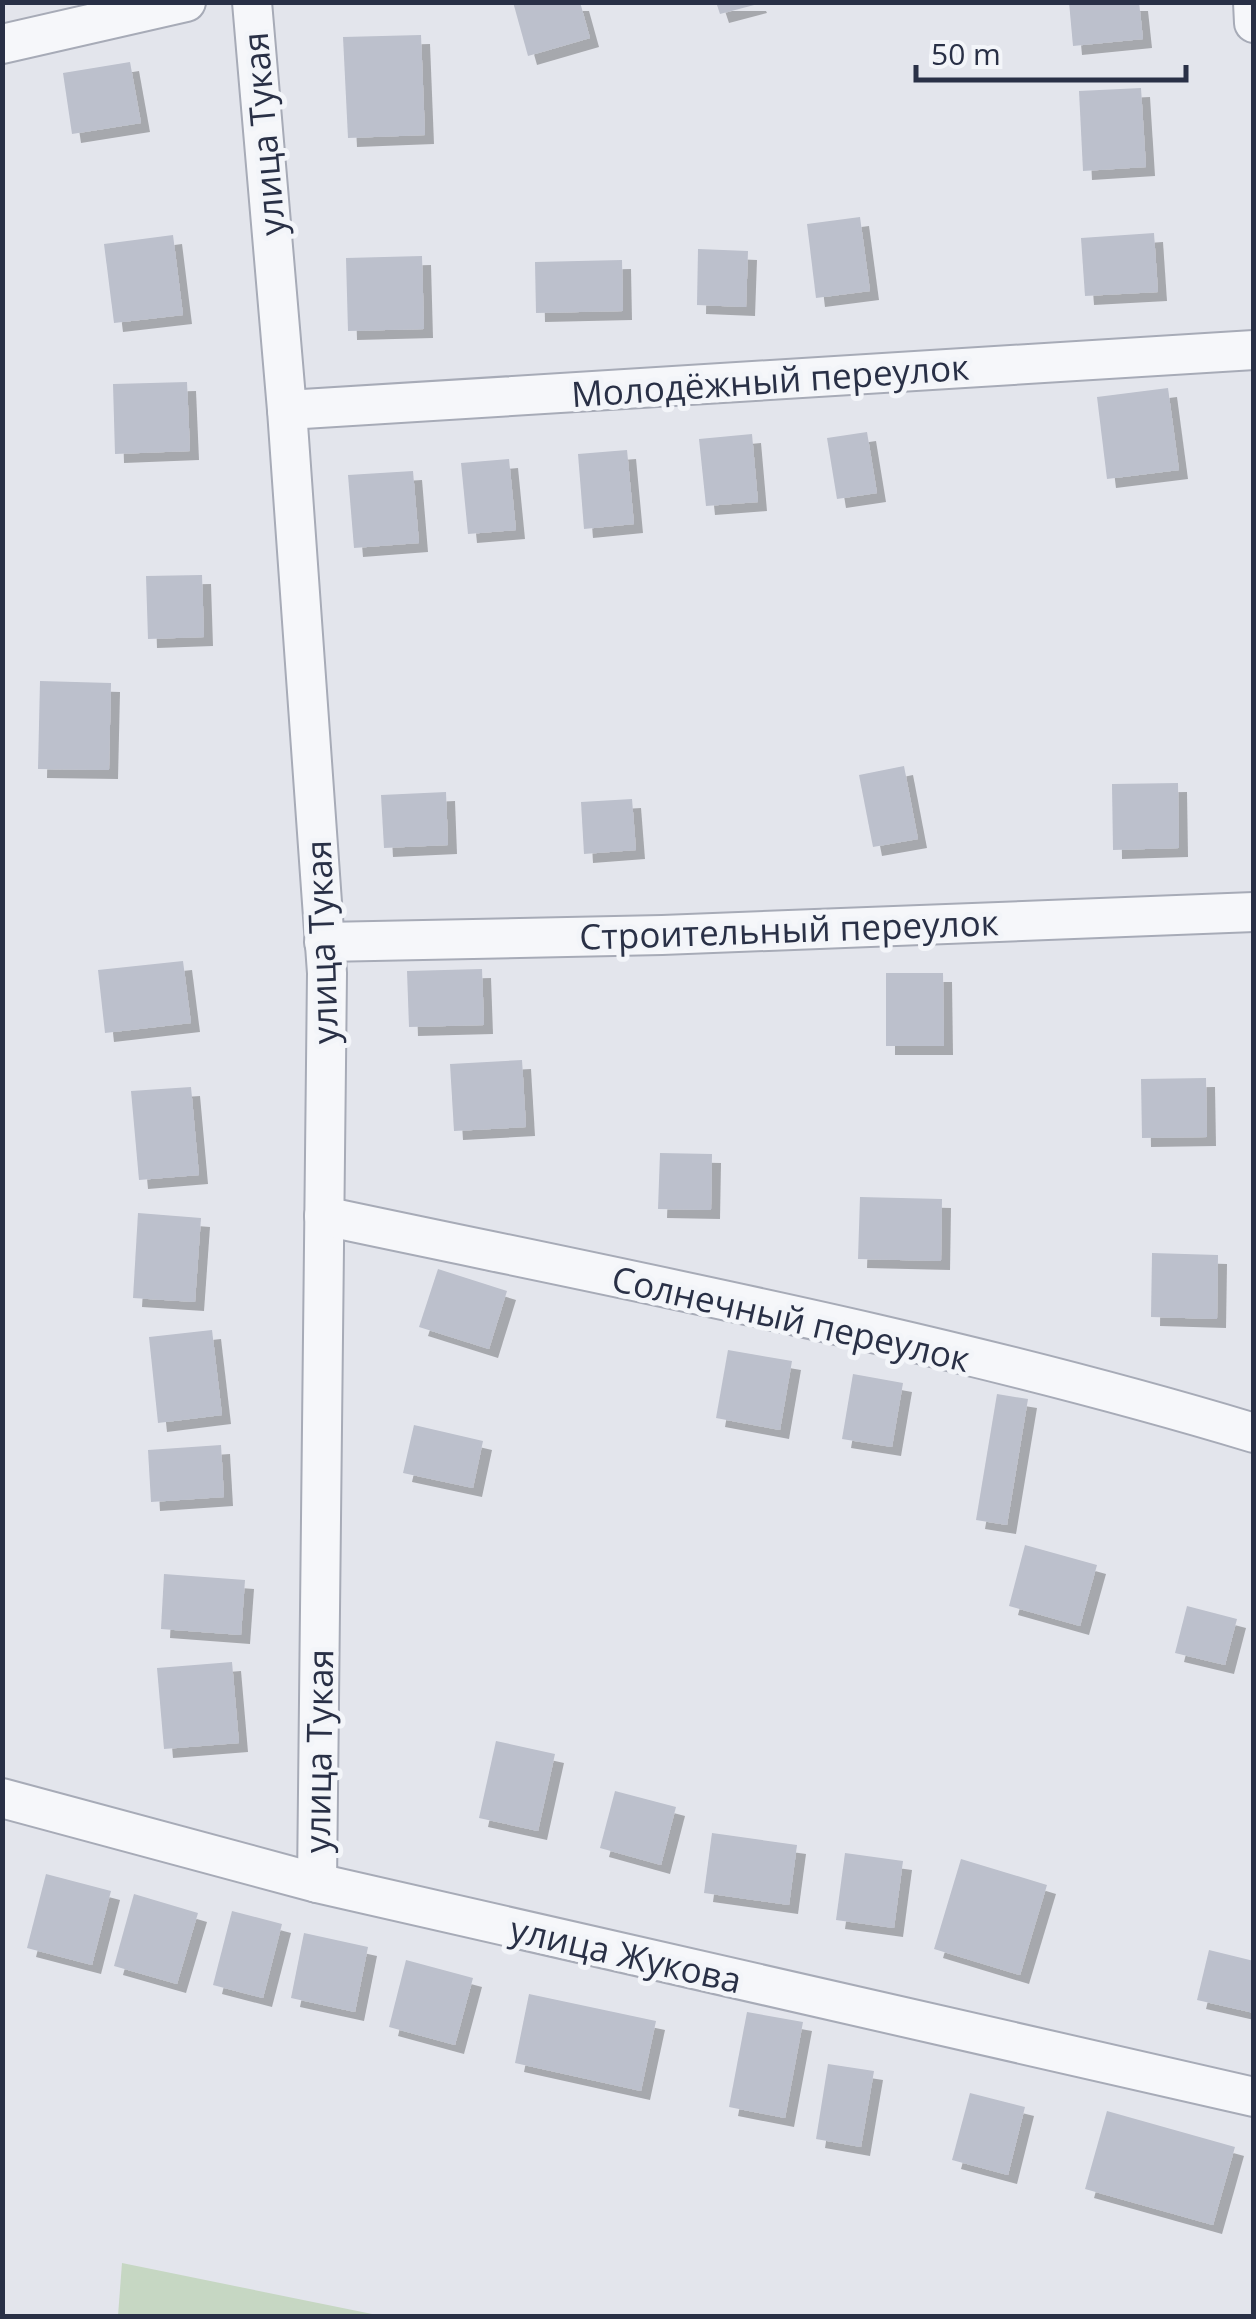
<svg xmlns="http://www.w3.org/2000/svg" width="1256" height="2319" viewBox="0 0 1256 2319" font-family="'Open Sans',sans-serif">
  <defs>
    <filter id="shadow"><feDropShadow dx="9" dy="9" stdDeviation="0" flood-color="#0004"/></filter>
  </defs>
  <rect width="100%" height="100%" fill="#e3e5ec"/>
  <!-- green -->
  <path fill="#c6d7c3" d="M122 2263 382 2316H118Z"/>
  <!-- building -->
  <g fill="#bcc0cc" filter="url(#shadow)">
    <path d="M513 2H580L590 38 528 56Z"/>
    <path d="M716 2H757L758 4 720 14Z"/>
    <path d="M1069 2H1139L1143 39 1073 46Z"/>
    <path d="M421 35 425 135 348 138 343 37Z"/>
    <path d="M130 62 141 123 72 134 63 73Z"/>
    <path d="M1141 88 1146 167 1083 171 1079 91Z"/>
    <path d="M860 217 870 291 816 298 807 224Z"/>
    <path d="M1154 233 1158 292 1085 296 1081 238Z"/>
    <path d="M173 235 183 315 114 323 104 244Z"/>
    <path d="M698 249 748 251 746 307 697 305Z"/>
    <path d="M422 256 424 329 348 331 346 258Z"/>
    <path d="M622 260 623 311 536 313 535 262Z"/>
    <path d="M187 382 190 451 115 454 113 384Z"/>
    <path d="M1168 388 1179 470 1107 479 1097 397Z"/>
    <path d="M867 432 877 493 837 499 827 438Z"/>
    <path d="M752 434 758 502 706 506 699 439Z"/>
    <path d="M627 450 634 524 584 529 578 454Z"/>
    <path d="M509 459 516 530 468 534 461 463Z"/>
    <path d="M413 471 419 543 354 548 348 475Z"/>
    <path d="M202 575 204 637 148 639 146 576Z"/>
    <path d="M40 681 111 683 109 770 38 769Z"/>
    <path d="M904 766 918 839 873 847 859 775Z"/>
    <path d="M1178 783 1179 848 1113 850 1112 784Z"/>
    <path d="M446 792 448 845 384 848 381 795Z"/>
    <path d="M632 799 636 850 584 854 581 802Z"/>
    <path d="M183 961 191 1023 105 1033 98 970Z"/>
    <path d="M482 969 484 1025 409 1027 407 971Z"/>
    <path d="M886 973H943L944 1046H886Z"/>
    <path d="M522 1060 526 1127 454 1131 450 1064Z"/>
    <path d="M1206 1078 1207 1137 1142 1138 1141 1079Z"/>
    <path d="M191 1087 199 1175 139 1180 131 1091Z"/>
    <path d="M660 1153 712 1154 711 1210 658 1209Z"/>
    <path d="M860 1197 942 1199 941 1261 858 1259Z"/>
    <path d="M138 1213 201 1218 195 1302 133 1298Z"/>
    <path d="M1152 1253 1218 1255 1217 1319 1151 1317Z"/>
    <path d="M438 1269 507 1291 489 1349 419 1327Z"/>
    <path d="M212 1330 222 1415 158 1423 149 1337Z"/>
    <path d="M728 1350 792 1361 780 1430 716 1418Z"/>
    <path d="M853 1374 903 1383 892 1447 842 1439Z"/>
    <path d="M997 1394 1028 1399 1007 1525 976 1520Z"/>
    <path d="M414 1425 483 1441 473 1488 403 1473Z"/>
    <path d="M221 1445 224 1497 151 1502 148 1450Z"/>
    <path d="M1025 1545 1097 1565 1080 1626 1009 1606Z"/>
    <path d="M164 1574 245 1580 241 1635 161 1629Z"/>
    <path d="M1187 1606 1237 1619 1225 1665 1175 1653Z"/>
    <path d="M232 1662 239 1743 164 1749 157 1668Z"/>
    <path d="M496 1741 555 1754 538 1831 479 1818Z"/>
    <path d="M615 1791 676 1807 661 1865 600 1848Z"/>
    <path d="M712 1833 797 1845 789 1905 704 1893Z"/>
    <path d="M845 1853 903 1861 894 1928 836 1920Z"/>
    <path d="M961 1859 1047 1885 1020 1975 934 1949Z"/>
    <path d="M46 1874 111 1891 92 1965 27 1948Z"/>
    <path d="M134 1894 198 1913 177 1984 114 1966Z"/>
    <path d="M232 1911 282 1924 263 1998 213 1985Z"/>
    <path d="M304 1933 368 1947 355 2012 291 1998Z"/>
    <path d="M1209 1950 1254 1961V2013L1197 2000Z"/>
    <path d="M406 1960 473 1978 455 2045 389 2027Z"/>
    <path d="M529 1994 656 2021 641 2091 515 2063Z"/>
    <path d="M747 2012 803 2022 785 2118 729 2107Z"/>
    <path d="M828 2064 874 2071 861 2147 816 2139Z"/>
    <path d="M970 2093 1025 2107 1008 2175 952 2160Z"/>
    <path d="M1107 2111 1235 2147 1213 2225 1085 2189Z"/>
  </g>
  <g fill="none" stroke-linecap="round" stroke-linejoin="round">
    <!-- street casing -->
    <g stroke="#a7abb7" stroke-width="42">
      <g id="street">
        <path d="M252 2 287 410 327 973 317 1883"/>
        <path d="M1253 2 1254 23"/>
        <path d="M2 44 186 2"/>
        <path d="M287 410 1254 350"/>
        <path d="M324 942 662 935 1254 912"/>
        <path d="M324 1216C635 1282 949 1341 1254 1433"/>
        <path d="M2 1798 317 1883 1254 2097"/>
      </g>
    </g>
    <!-- street -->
    <use href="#street" stroke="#f6f7fa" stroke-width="38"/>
  </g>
  <g text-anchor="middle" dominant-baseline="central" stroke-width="10" stroke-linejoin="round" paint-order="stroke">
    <!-- street labels -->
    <g font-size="35" fill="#293046" stroke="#f3f5f9">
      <text transform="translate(263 134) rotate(-95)">улица Тукая</text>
      <text transform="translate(770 380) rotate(-4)">Молодёжный переулок</text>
      <text transform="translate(789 929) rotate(-2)">Строительный переулок</text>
      <text transform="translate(321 942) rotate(-92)">улица Тукая</text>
      <text transform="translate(791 1318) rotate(13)">Солнечный переулок</text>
      <text transform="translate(318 1751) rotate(-89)">улица Тукая</text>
      <text transform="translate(626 1954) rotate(13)">улица Жукова</text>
    </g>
  </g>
  <!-- border -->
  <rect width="1256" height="2319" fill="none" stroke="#293046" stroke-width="10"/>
  <!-- scale -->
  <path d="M916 65v15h270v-15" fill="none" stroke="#293046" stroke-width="5"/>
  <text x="931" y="65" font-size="30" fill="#293046" stroke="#f3f5f9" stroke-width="8" paint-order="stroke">50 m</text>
</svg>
